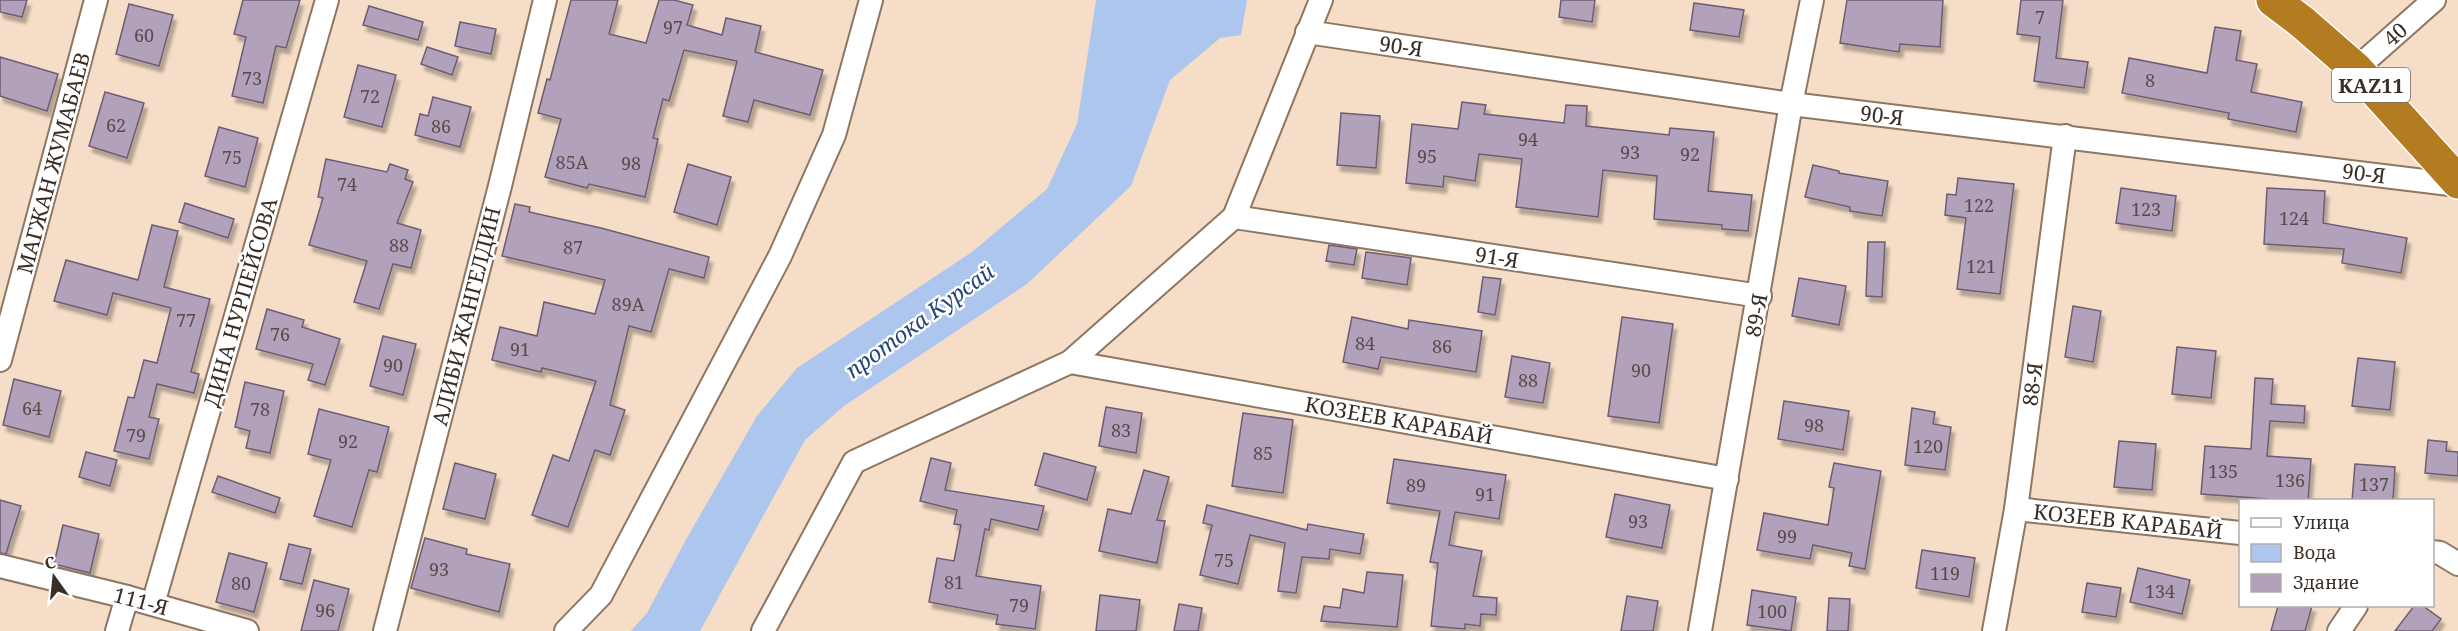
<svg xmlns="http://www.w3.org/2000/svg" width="2458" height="631" viewBox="0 0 2458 631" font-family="'Noto Serif',serif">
  <defs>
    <filter id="shadow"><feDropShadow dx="3.5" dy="6" stdDeviation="1.5" flood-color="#0004"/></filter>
  </defs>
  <rect width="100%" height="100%" fill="#f6ddc7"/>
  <!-- water -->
  <path fill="#adc6ed" d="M1096 0H1247L1241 35 1220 38 1170 80 1131 186 1027 284 844 406 805 440 700 631H631L647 613 688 536 757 416 797 368 972 252 1047 189 1077 124Z"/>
  <!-- building -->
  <g fill="#b2a1bb" stroke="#6c5d74" stroke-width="1.5" filter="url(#shadow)">
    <path d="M0 0H27L22 17 0 12Z"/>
    <path d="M243 0H300L286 48 276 46 263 103 232 96 246 37 234 34Z"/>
    <path d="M571 0H618L609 34 646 43 659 0H674L693 5 687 25 722 35 726 18 761 26 755 52 823 70 810 115 754 100 748 122 723 116 737 61 684 50 669 101 663 99 653 138 658 139 645 197 589 184 587 188 545 177 561 119 538 113 547 79 550 80Z"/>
    <path d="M1561 0H1595L1592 22 1559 17Z"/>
    <path d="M1847 0H1943L1940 47 1900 44 1899 52 1840 43Z"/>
    <path d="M2021 0H2063L2056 58 2088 62 2084 88 2034 81 2040 37 2017 34Z"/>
    <path d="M1694 3 1744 10 1739 37 1690 30Z"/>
    <path d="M129 4 173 15 159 66 116 54Z"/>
    <path d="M369 6 423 22 418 40 363 25Z"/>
    <path d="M460 22 496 29 491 54 455 46Z"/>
    <path d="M2215 27 2241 31 2236 60 2257 64 2251 92 2302 102 2296 132 2228 119 2229 113 2122 93 2129 58 2207 73Z"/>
    <path d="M427 47 458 57 452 75 421 64Z"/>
    <path d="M0 57 58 74 47 111 0 96Z"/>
    <path d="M358 65 396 75 382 127 344 117Z"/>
    <path d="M105 92 144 103 127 158 89 146Z"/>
    <path d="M433 97 471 107 460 147 415 135 420 114 428 116Z"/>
    <path d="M1462 102 1486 105 1484 114 1564 123 1566 105 1587 106 1586 126 1669 135 1670 128 1714 132 1708 191 1752 195 1748 231 1722 229V225L1654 219 1657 176 1603 170 1598 217 1516 207 1522 159 1479 154 1475 181 1444 176 1443 187 1406 183 1412 124 1458 129Z"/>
    <path d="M1341 113 1380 116 1376 168 1337 165Z"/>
    <path d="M219 127 258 138 245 187 205 176Z"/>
    <path d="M326 159 387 172 390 164 408 170 405 179 413 182 397 223 421 230 411 268 393 264 379 309 354 302 367 261 309 245 323 198 318 197Z"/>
    <path d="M688 164 731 177 717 225 674 212Z"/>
    <path d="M1813 165 1839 171V173L1888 181 1882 216 1850 211V207L1805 197Z"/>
    <path d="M1958 178 2014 184 2000 294 1957 289 1966 218 1945 215 1947 194 1956 195Z"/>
    <path d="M2121 188 2176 196 2172 231 2116 223Z"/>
    <path d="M2267 188 2325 191 2323 223 2407 238 2401 273 2342 263 2344 249 2264 244Z"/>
    <path d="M185 203 234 219 228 238 179 222Z"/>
    <path d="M515 204 530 207 529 212 601 228 709 257 704 278 669 269 651 332 629 326 610 405 625 410 610 455 595 450 568 527 532 515 553 455 569 461 596 381 542 368 541 372 492 360 500 327 537 336 544 302 595 314 605 280 502 256Z"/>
    <path d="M152 225 178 231 164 287 210 299 191 372 199 374 194 393 157 384 149 417 159 419 149 459 114 451 128 397 134 398 144 360 157 363 171 308 113 293 107 315 54 301 66 260 138 280Z"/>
    <path d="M1868 242H1885L1882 297 1866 296Z"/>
    <path d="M1329 245 1357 249 1354 265 1326 261Z"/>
    <path d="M1366 252 1411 258 1407 285 1362 278Z"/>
    <path d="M1483 277 1501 279 1495 315 1478 312Z"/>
    <path d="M1799 278 1846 286 1839 325 1792 316Z"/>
    <path d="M2073 306 2101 311 2093 362 2065 357Z"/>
    <path d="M267 309 304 320 302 327 340 339 325 385 308 380 313 364 256 349Z"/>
    <path d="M1352 317 1408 329 1409 320 1482 331 1476 372 1381 357 1378 369 1343 362Z"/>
    <path d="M1622 317 1673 324 1659 423 1608 416Z"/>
    <path d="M383 336 416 344 403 395 370 386Z"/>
    <path d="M2177 347 2216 351 2211 398 2172 394Z"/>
    <path d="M1512 356 1550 363 1543 403 1505 397Z"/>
    <path d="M2358 358 2395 362 2390 410 2352 406Z"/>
    <path d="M2255 378 2273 379 2271 404 2305 406 2304 423 2270 421 2267 456 2311 459 2308 501H2268V499L2201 494 2205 446 2251 449Z"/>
    <path d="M14 379 61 391 49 437 3 425Z"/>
    <path d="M245 382 284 391 270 453 246 448 250 431 235 427Z"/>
    <path d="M1784 401 1849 411 1843 450 1778 439Z"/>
    <path d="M1106 407 1142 413 1136 453 1099 446Z"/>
    <path d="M1912 408 1935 412 1933 424 1951 427 1945 470 1905 465Z"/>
    <path d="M319 409 389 427 377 472 369 470 352 527 314 516 331 460 308 454Z"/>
    <path d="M1243 413 1293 420 1283 493 1232 486Z"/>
    <path d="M2428 440 2447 442 2446 451 2458 452V476L2425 473Z"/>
    <path d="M2119 441 2156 444 2152 490 2114 487Z"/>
    <path d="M86 452 117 460 110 486 79 477Z"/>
    <path d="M1044 453 1096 467 1087 500 1035 485Z"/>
    <path d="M931 458 951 463 945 490 1044 506 1038 530 991 519 989 530 985 529 976 576 1041 586 1035 629 996 624 998 615 929 602 937 558 954 561 961 525 954 524 957 510 920 501Z"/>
    <path d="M1394 459 1506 475 1499 519 1455 512 1449 545 1482 551 1473 596 1497 598 1496 615 1481 614 1480 626 1465 624V629L1431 626 1438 563 1430 562 1440 511 1387 503Z"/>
    <path d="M455 463 496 474 485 519 443 509Z"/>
    <path d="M1834 463 1881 471 1865 569 1849 566 1852 553 1813 545 1810 559 1757 550 1764 513 1828 525 1834 488 1829 487Z"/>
    <path d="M2355 464 2395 467 2393 501H2352Z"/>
    <path d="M1144 470 1169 477 1157 520 1165 521 1157 563 1099 551 1108 509 1131 514Z"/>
    <path d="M218 476 280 498 275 513 212 492Z"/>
    <path d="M1615 494 1670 505 1662 548 1606 537Z"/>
    <path d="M0 500 21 506 6 554 0 553Z"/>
    <path d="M1207 505 1307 530 1308 524 1364 534 1360 554 1330 549 1329 559 1302 557 1296 593 1278 591 1285 543 1250 535 1238 584 1200 575 1212 525 1203 523Z"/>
    <path d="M63 525 99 534 90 573 54 564Z"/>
    <path d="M425 538 467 549 466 554 510 564 499 612 411 588Z"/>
    <path d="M289 544 311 549 302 584 280 579Z"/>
    <path d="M1922 550 1975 558 1969 597 1916 588Z"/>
    <path d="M229 553 267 563 254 612 216 602Z"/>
    <path d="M2138 568 2190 580 2182 614 2130 602Z"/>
    <path d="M1367 572 1403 575 1397 627 1321 621 1324 606 1340 608 1343 589 1364 593Z"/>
    <path d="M314 580 349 589 338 631H301Z"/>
    <path d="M2087 583 2121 588 2116 617 2082 612Z"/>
    <path d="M1752 590 1796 597 1791 631 1747 625Z"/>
    <path d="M1100 595 1140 600 1136 631H1096Z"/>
    <path d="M1627 596 1658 601 1653 631H1621Z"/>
    <path d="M1829 598 1850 599 1848 631H1827Z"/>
    <path d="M1179 604 1202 608 1198 631H1174Z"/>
    <path d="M2278 606H2312L2305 631H2271Z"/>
    <path d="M2414 606H2423L2441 619 2432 631H2395Z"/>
  </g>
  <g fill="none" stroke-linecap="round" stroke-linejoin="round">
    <!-- street casing -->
    <g stroke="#8d7662" stroke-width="26">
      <g id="street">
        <path d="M1307 32 1791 104 2458 185"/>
        <path d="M2356 69 2434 0"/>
        <path d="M1234 217 1760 296"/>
        <path d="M0 360 96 0"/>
        <path d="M1070 362 1727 479"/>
        <path d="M2016 509 2240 533"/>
        <path d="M2432 552 2440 553 2458 564"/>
        <path d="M0 566 127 597 247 631"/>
        <path d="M153 604 327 0"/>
        <path d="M117 631 127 597"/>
        <path d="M385 631 500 186 545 0"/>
        <path d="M566 631 601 595 780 256 834 135 871 0"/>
        <path d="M763 631 854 462 1070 362 1234 217 1321 0"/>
        <path d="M1700 631 1791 104 1812 0"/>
        <path d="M1994 631 2016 509 2065 136"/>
        <path d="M2339 631 2356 606"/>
      </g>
    </g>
    <!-- highway casing -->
    <g stroke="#fff" stroke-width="36">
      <path id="highway" d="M2273 0 2302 22 2356 69 2458 182"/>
    </g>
    <!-- street -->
    <use href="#street" stroke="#fff" stroke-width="22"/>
    <!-- highway -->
    <use href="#highway" stroke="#b47c20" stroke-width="33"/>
  </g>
  <g text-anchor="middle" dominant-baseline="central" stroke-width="5" stroke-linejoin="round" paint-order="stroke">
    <!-- number labels -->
    <g font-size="18" fill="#574c4c">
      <text x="2040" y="17">7</text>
      <text x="673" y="27">97</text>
      <text x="144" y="35">60</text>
      <text x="252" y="78">73</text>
      <text x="2150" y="80">8</text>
      <text x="370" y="96">72</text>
      <text x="116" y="125">62</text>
      <text x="441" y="126">86</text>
      <text x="1528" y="139">94</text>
      <text x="1630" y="152">93</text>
      <text x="1690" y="154">92</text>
      <text x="1427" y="156">95</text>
      <text x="232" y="157">75</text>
      <text x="572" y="162">85А</text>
      <text x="631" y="163">98</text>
      <text x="347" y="184">74</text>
      <text x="1979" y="205">122</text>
      <text x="2146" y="209">123</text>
      <text x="2294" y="218">124</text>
      <text x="399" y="245">88</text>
      <text x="573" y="247">87</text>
      <text x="1981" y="266">121</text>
      <text x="628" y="304">89А</text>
      <text x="186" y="320">77</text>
      <text x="280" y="334">76</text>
      <text x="1365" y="343">84</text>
      <text x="1442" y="346">86</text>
      <text x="520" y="349">91</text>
      <text x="393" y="365">90</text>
      <text x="1641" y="370">90</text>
      <text x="1528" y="380">88</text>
      <text x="32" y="408">64</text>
      <text x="260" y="409">78</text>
      <text x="1814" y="425">98</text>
      <text x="1121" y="430">83</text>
      <text x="136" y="435">79</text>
      <text x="348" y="441">92</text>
      <text x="1928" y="446">120</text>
      <text x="1263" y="453">85</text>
      <text x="2223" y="471">135</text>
      <text x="2290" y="480">136</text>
      <text x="2374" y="484">137</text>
      <text x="1416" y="485">89</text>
      <text x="1485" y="494">91</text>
      <text x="1638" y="521">93</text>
      <text x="1787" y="536">99</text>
      <text x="1224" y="560">75</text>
      <text x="439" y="569">93</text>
      <text x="1945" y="573">119</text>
      <text x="954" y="582">81</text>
      <text x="241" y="583">80</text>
      <text x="2160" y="591">134</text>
      <text x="1019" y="605">79</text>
      <text x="325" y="610">96</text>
      <text x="1772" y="611">100</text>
    </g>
    <!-- shield labels -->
    <rect fill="#fff" stroke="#746d68" stroke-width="1.5" x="2332" y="68" width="78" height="34" rx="4.5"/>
    <g font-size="20" font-weight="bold" fill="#392f27">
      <text x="2371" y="85">KAZ11</text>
    </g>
    <!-- street labels -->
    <g font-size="21" fill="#392f27" stroke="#fff">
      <text transform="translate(2395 34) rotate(-42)">40</text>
      <text transform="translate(1401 46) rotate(8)">90-Я</text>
      <text transform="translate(1882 115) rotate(7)">90-Я</text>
      <text transform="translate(53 163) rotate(-75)">МАГЖАН ЖУМАБАЕВ</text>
      <text transform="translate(2364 173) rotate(7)">90-Я</text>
      <text transform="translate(1497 257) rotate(9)">91-Я</text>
      <text transform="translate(240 302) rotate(-74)">ДИНА НУРПЕЙСОВА</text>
      <text transform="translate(1756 315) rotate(-80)">89-Я</text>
      <text transform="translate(466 316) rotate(-76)">АЛИБИ ЖАНГЕЛДИН</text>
      <text transform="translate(2032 384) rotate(-83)">88-Я</text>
      <text transform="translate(1399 420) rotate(10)">КОЗЕЕВ КАРАБАЙ</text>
      <text transform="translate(2128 521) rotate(6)">КОЗЕЕВ КАРАБАЙ</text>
      <text transform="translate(141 601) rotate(15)">111-Я</text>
    </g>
    <!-- water labels -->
    <g font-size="22" font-style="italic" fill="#264677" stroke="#fff">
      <text transform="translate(919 320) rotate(-36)">протока Курсай</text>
    </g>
  </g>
  <!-- legend -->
  <rect x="2239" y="499" width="195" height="108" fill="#ffffff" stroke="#b0aca9" stroke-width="1.5"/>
  <rect x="2251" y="518" width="30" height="9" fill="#ffffff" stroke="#b0aca9" stroke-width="1.5"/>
  <text x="2293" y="529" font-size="18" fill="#392f27">Улица</text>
  <rect x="2251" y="544" width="30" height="18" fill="#adc6ed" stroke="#b0aca9" stroke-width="1.5"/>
  <text x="2293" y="559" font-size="18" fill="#392f27">Вода</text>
  <rect x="2251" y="574" width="30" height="18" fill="#b2a1bb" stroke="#b0aca9" stroke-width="1.5"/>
  <text x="2293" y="589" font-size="18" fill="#392f27">Здание</text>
  <!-- north arrow -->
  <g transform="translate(54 577) rotate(345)" stroke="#ffffff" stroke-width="4.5" paint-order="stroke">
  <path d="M0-4.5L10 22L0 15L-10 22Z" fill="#392f27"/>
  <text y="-9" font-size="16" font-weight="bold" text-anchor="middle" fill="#392f27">С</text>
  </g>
</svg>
